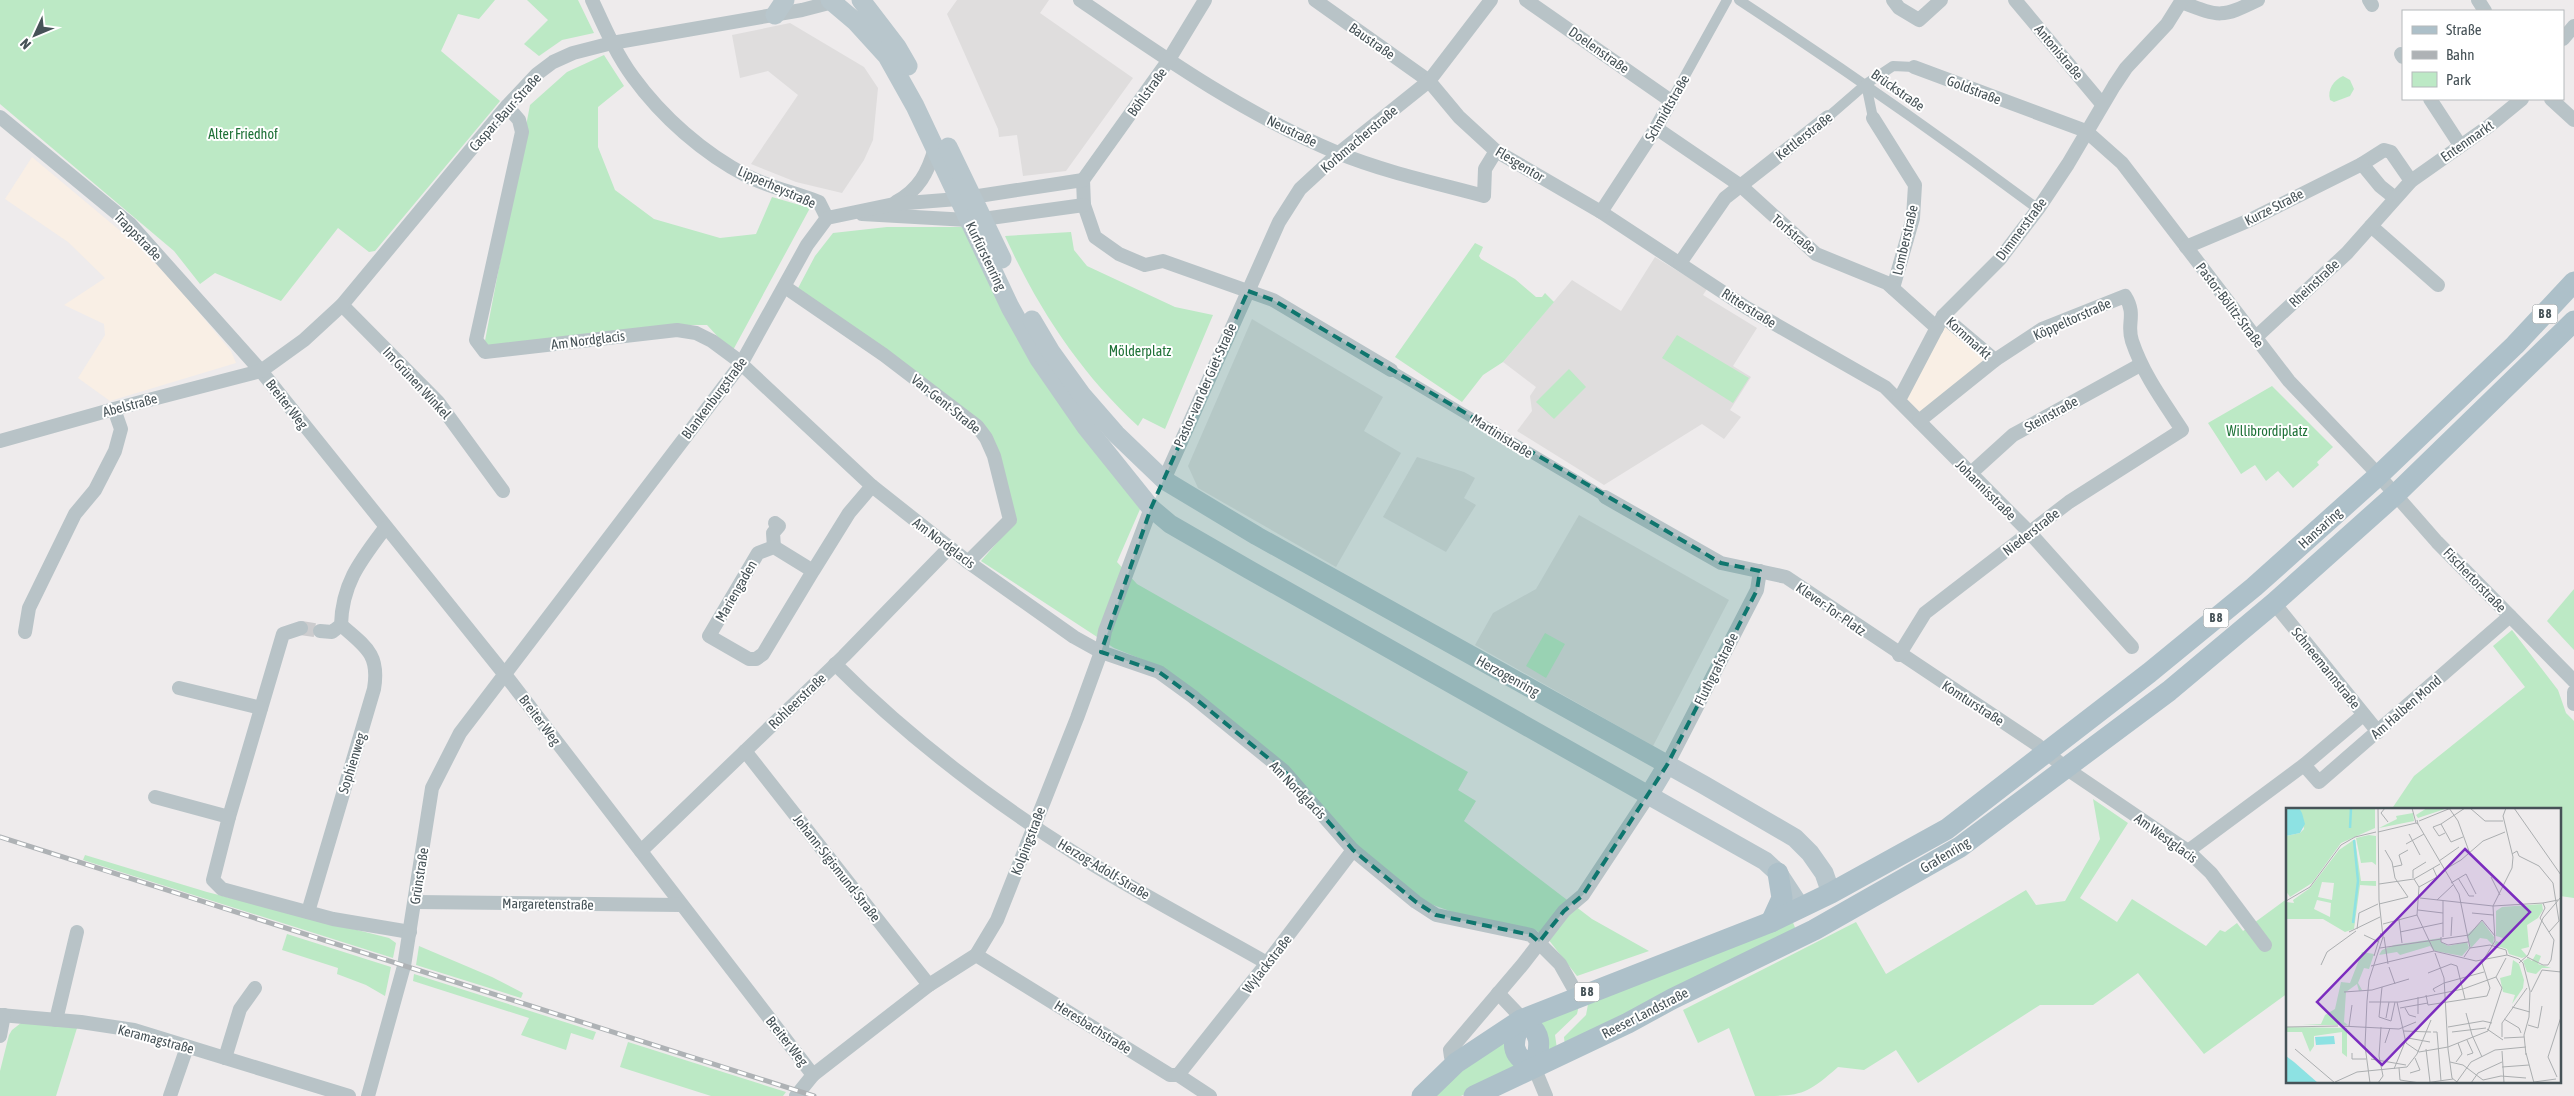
<svg xmlns="http://www.w3.org/2000/svg" width="2574" height="1096" viewBox="0 0 2574 1096" font-family="'Asap Condensed',sans-serif">
  <rect width="100%" height="100%" fill="#eeebec"/>
  <!-- commercial -->
  <g fill="#f9efe5">
    <path d="M32 157 142 249 177 286 231 351 236 363 110 401 78 378 105 335 104 324 64 305 105 278 68 242 5 199Z"/>
    <path d="M1943 316 1995 360 1924 416 1899 400Z"/>
  </g>
  <!-- education -->
  <g fill="#dfdddd">
    <path d="M957 0H1049L1040 13 1133 78 1066 171 1023 176 1017 135 999 137 998 129 947 14Z"/>
    <path d="M790 23 864 67 878 88 873 140 864 160 842 193 796 182 751 164 798 95 768 71 740 78 732 35Z"/>
    <path d="M1655 257 1707 289 1703 295 1757 328 1733 366 1751 377 1730 410 1741 417 1724 439 1702 424 1604 485 1517 431 1532 411 1530 396 1536 387 1503 362 1572 280 1621 311Z"/>
    <path d="M1252 319 1383 397 1364 431 1401 453 1336 567 1198 488 1188 466Z"/>
    <path d="M1417 457 1464 472 1475 478 1464 498 1476 505 1446 552 1383 517Z"/>
    <path d="M1579 515 1729 600 1653 746 1475 645 1493 613 1536 589Z"/>
  </g>
  <!-- green -->
  <g fill="#bce9c5">
    <path d="M0 0H495L479 19 458 14 441 51 500 101 375 251 369 252 338 228 281 301 215 273 200 284 174 251 0 104Z"/>
    <path d="M527 0H578L594 33 562 40 539 56 524 44 548 20Z"/>
    <path d="M604 55 624 86 598 107V147L615 190 654 219 720 238 756 234 772 197 810 208 732 352 707 325H681L484 346 530 105 567 72Z"/>
    <path d="M2343 76 2350 80 2354 89 2350 96 2334 102 2330 100C2327 89 2334 80 2343 76Z"/>
    <path d="M887 227H964L1141 507 1117 562 1137 584 1468 772 1458 790 1476 801 1464 821 1592 919 1649 951 1577 976 1548 939 1536 930 1461 915 1433 905 1409 891 1356 846 1288 767 1161 667 1114 648 981 561 1015 522 988 435 796 292 815 256 833 233Z"/>
    <path d="M1071 232 1074 250 1087 266 1175 307 1213 315 1165 429 1143 418 1138 426C1080 373 1037 307 1005 236Z"/>
    <path d="M1475 243 1483 247 1479 256 1481 259 1515 279 1536 297H1542L1545 293 1554 302 1503 362 1483 375 1462 402 1395 357Z"/>
    <path d="M1677 335 1749 378 1733 403 1662 358Z"/>
    <path d="M1569 369 1586 387 1554 419 1536 402Z"/>
    <path d="M2272 386 2333 447 2317 462 2319 465 2293 488 2278 471 2266 481 2255 465 2241 474 2208 423Z"/>
    <path d="M2574 589V650L2547 621Z"/>
    <path d="M2512 630 2558 690 2566 713 2574 721V898L2560 896V810H2391L2414 776 2525 687 2493 646Z"/>
    <path d="M1545 633 1565 644 1546 678 1526 666Z"/>
    <path d="M2093 799 2128 823 2080 898 2117 922 2132 899 2206 946 2220 930 2225 932 2237 923 2243 931 2288 898V993L2204 1054 2138 973 2093 1005H2040L1918 1083 1896 1050 1864 1070 1838 1067C1805 1096 1801 1096 1755 1096L1729 1028 1698 1043 1683 1010 1856 922 1886 974 2026 890 2036 905 2065 901 2100 839Z"/>
    <path d="M85 855 207 892 389 938 396 943 393 958 83 860Z"/>
    <path d="M1792 920 1796 930 1565 1046 1564 1037 1586 1015 1589 999Z"/>
    <path d="M287 934 391 967 385 996 366 985 337 974 338 968 282 950Z"/>
    <path d="M419 946 492 977 523 993 521 998 416 965Z"/>
    <path d="M414 974 596 1032 593 1040 571 1033 566 1050 521 1035 529 1018 413 981Z"/>
    <path d="M1580 1001 1577 1014 1555 1035 1557 1049 1547 1054 1536 1020Z"/>
    <path d="M21 1023 77 1028 56 1096H0V1071L9 1035 12 1030Z"/>
    <path d="M1506 1035 1517 1069 1461 1096H1432Z"/>
    <path d="M628 1042 786 1092 783 1096H711L620 1067Z"/>
  </g>
  <g fill="none" stroke-linecap="round" stroke-linejoin="round">
    <!-- minor-tunnel -->
    <path stroke="#ccccce" stroke-width="14" stroke-dasharray="14 7" stroke-linecap="butt" d="M301 628 320 631"/>
    <!-- pedestrian -->
    <g stroke="#b8c3c7" stroke-width="10">
      <path d="M1739 0C1841 67 1940 136 2038 209"/>
      <path d="M1866 84 1873 118"/>
      <path d="M1671 101 1727 0"/>
      <path d="M1828 117 1866 84 1893 66 1914 67"/>
      <path d="M1391 370 1605 497"/>
    </g>
    <!-- minor -->
    <g stroke="#b8c3c7" stroke-width="14">
      <path d="M592 0C604 26 616 54 633 77 662 117 703 153 747 176 769 187 796 193 819 202L827 218"/>
      <path d="M1080 0C1163 57 1244 114 1338 153 1385 172 1436 183 1484 196L1485 169 1496 151"/>
      <path d="M1315 0 1429 81 1459 117 1496 151 1601 212 1747 308 1885 387 2030 533 2132 647"/>
      <path d="M1526 0 1671 101 1656 128 1601 212"/>
      <path d="M1893 0 1899 8 1919 20 1941 0"/>
      <path d="M2015 0 2102 104"/>
      <path d="M2369 0 2372 5"/>
      <path d="M2478 0 2485 11"/>
      <path d="M2181 2C2220 17 2221 18 2258 0"/>
      <path d="M2563 39 2574 26"/>
      <path d="M2401 54 2403 57"/>
      <path d="M1914 67 2086 131 2122 163 2289 381 2372 468 2437 542 2574 681"/>
      <path d="M2430 99 2460 145"/>
      <path d="M2551 99 2574 120"/>
      <path d="M507 106 519 120 522 132 476 340 485 352 677 330 696 333 712 341 735 358 872 486 968 562 1074 637 1101 652 1159 672 1192 696 1284 771 1353 850 1416 902 1436 915 1531 935 1560 964 1578 996"/>
      <path d="M0 117 130 224 261 371 510 681 813 1075"/>
      <path d="M1873 118 1915 185 1913 218 1893 288"/>
      <path d="M1656 128 1741 186 1816 254 1887 283 1937 328"/>
      <path d="M1083 180 1084 205 1095 237 1119 254 1145 265 1163 261 1273 300 1391 370"/>
      <path d="M1083 180 1168 61 1205 0"/>
      <path d="M972 197 1083 180"/>
      <path d="M2395 198 2380 186 2362 164 2384 150 2391 152 2411 181"/>
      <path d="M896 202C919 190 928 172 935 148"/>
      <path d="M862 214 968 220"/>
      <path d="M983 219 1084 205"/>
      <path d="M2371 226 2438 285"/>
      <path d="M2186 247 2250 220 2362 164"/>
      <path d="M1680 263 1725 198 1828 117"/>
      <path d="M785 287 884 355 977 426 986 438 994 456 1010 520 968 562"/>
      <path d="M342 305 438 402 503 491"/>
      <path d="M1943 316 1995 360"/>
      <path d="M2255 338 2347 253 2411 181 2489 126 2522 99"/>
      <path d="M1899 400 1943 316 2000 259 2038 209 2068 164 2114 86 2126 68 2167 24 2182 0"/>
      <path d="M0 441 114 409 261 371 304 340 342 305 507 106 537 74 553 62 573 53 612 43 802 10 833 2"/>
      <path d="M1970 474 2013 435 2140 365"/>
      <path d="M1164 480 1279 222 1300 189 1339 153 1429 81 1491 0"/>
      <path d="M1605 497 1721 563 1786 577 2036 744 2067 769 2188 851 2211 873 2265 945"/>
      <path d="M774 547 773 533 779 526 775 523"/>
      <path d="M813 571 763 654 756 659H749L709 636 758 553 774 547 813 571 849 513 872 486"/>
      <path d="M2274 603 2378 732"/>
      <path d="M301 628 283 634 229 817 213 880 222 889 333 919 410 932"/>
      <path d="M320 631 332 632 341 625C342 583 361 560 385 528"/>
      <path d="M25 632 29 608 75 514 95 490 115 451 121 429 114 409"/>
      <path d="M1899 655 1925 613 2069 502 2182 430C2163 401 2143 374 2132 341 2126 324 2137 315 2125 296L2042 329 1995 360 1919 421"/>
      <path d="M835 664C908 737 989 799 1076 854 1138 893 1204 927 1267 963"/>
      <path d="M179 688 261 708"/>
      <path d="M2574 692V704"/>
      <path d="M745 751 929 985"/>
      <path d="M1667 765 1757 590 1760 571"/>
      <path d="M2304 765 2319 782 2510 616"/>
      <path d="M155 797 229 817"/>
      <path d="M641 851 844 656 949 548"/>
      <path d="M2188 851 2304 765 2363 715"/>
      <path d="M415 902 680 905"/>
      <path d="M308 912 374 689C380 654 365 646 341 625"/>
      <path d="M976 955 1170 1075H1178L1210 1096"/>
      <path d="M1498 993 1518 1014 1521 1020"/>
      <path d="M0 1015 81 1022 134 1030 349 1096"/>
      <path d="M56 1020 77 932"/>
      <path d="M0 1036 4 1015"/>
      <path d="M1451 1057 1450 1050 1523 964 1564 911 1583 895 1649 795"/>
      <path d="M225 1058 240 1009 255 988"/>
      <path d="M1534 1067 1546 1096"/>
      <path d="M1178 1075 1267 963 1353 850"/>
      <path d="M170 1096 187 1047"/>
      <path d="M368 1096 404 966 432 788 460 733 741 364 807 245 827 218 894 204 958 199"/>
      <path d="M796 1096 813 1075 929 985 976 955 997 920 1077 718 1101 652 1105 631 1151 508"/>
    </g>
    <!-- secondary -->
    <g stroke="#b8c6cc" stroke-width="19">
      <path d="M830 0 856 22 887 56 915 106 1010 307 1039 359 1086 427 1151 508 1170 524 1248 569 1765 861 1778 873 1801 908"/>
      <path d="M861 0 897 47 908 66"/>
      <path d="M775 15 785 0"/>
      <path d="M948 147 1002 259"/>
      <path d="M1032 320 1051 352 1082 395 1116 434 1164 480 1257 536 1704 785 1795 838 1810 853 1824 873 1831 893"/>
      <path d="M1649 795 1667 765"/>
    </g>
    <!-- primary -->
    <g stroke="#adc0c9" stroke-width="21">
      <path d="M1771 922 1782 898 1778 873"/>
      <path d="M1521 1020C1543 1031 1541 1046 1534 1067 1509 1055 1512 1043 1521 1020Z"/>
      <path d="M1422 1096 1456 1063 1521 1020 1771 922 1831 893 1947 829 2149 673 2254 587 2379 475 2515 345 2574 282"/>
      <path d="M1474 1096 1628 1023 1672 999 1814 930 1960 847 2169 691 2274 603 2396 494 2574 321"/>
    </g>
    <!-- rail casing -->
    <g stroke="#aeb2b5" stroke-width="5">
      <path id="rail" d="M0 837 814 1096"/>
    </g>
    <!-- rail -->
    <use href="#rail" stroke="#fff" stroke-width="3" stroke-dasharray="9" stroke-linecap="butt"/>
  </g>
  <!-- marked area -->
  <path fill="#0f766e" fill-opacity="0.2" stroke="#0f766e" stroke-width="4" stroke-dasharray="10 6" stroke-linejoin="round" d="M1248 291 1273 300 1721 563 1760 571 1757 590 1667 765 1583 895 1564 911 1539 942 1531 935 1436 915 1416 902 1353 850 1284 771 1192 696 1159 672 1101 652 1151 508Z"/>
  <g text-anchor="middle" dominant-baseline="central" stroke-width="4" stroke-linejoin="round" paint-order="stroke">
    <!-- shield labels -->
    <g fill="#fff" stroke="#7e8689" stroke-width="1">
      <rect x="2532.5" y="304.5" width="25" height="19" rx="4"/>
      <rect x="2203.5" y="608.5" width="25" height="19" rx="4"/>
      <rect x="1574.5" y="982.5" width="25" height="19" rx="4"/>
    </g>
    <g font-size="12" font-weight="bold" fill="#465257">
      <text x="2545" y="314">B 8</text>
      <text x="2216" y="618">B 8</text>
      <text x="1587" y="992">B 8</text>
    </g>
    <!-- street labels -->
    <g font-size="14" fill="#465257" stroke="#fff">
      <text transform="translate(1372 41) rotate(35)">Baustraße</text>
      <text transform="translate(1599 50) rotate(35)">Doelenstraße</text>
      <text transform="translate(2059 52) rotate(50)">Antonistraße</text>
      <text transform="translate(1898 90) rotate(35)">Brückstraße</text>
      <text transform="translate(1974 90) rotate(21)">Goldstraße</text>
      <text transform="translate(1147 92) rotate(-54)">Böhlstraße</text>
      <text transform="translate(1667 108) rotate(-60)">Schmidtstraße</text>
      <text transform="translate(505 112) rotate(-48)">Caspar-Baur-Straße</text>
      <text transform="translate(1292 131) rotate(26)">Neustraße</text>
      <text transform="translate(1804 136) rotate(-38)">Kettlerstraße</text>
      <text transform="translate(1359 139) rotate(-40)">Korbmacherstraße</text>
      <text transform="translate(2467 141) rotate(-35)">Entenmarkt</text>
      <text transform="translate(1520 164) rotate(31)">Flesgentor</text>
      <text transform="translate(777 187) rotate(24)">Lipperheystraße</text>
      <text transform="translate(2274 207) rotate(-27)">Kurze Straße</text>
      <text transform="translate(2021 229) rotate(-53)">Dimmerstraße</text>
      <text transform="translate(1794 234) rotate(40)">Torfstraße</text>
      <text transform="translate(138 236) rotate(46)">Trappstraße</text>
      <text transform="translate(1905 240) rotate(-77)">Lomberstraße</text>
      <text transform="translate(986 256) rotate(64)">Kurfürstenring</text>
      <text transform="translate(2314 283) rotate(-43)">Rheinstraße</text>
      <text transform="translate(2230 305) rotate(53)">Pastor-Bölitz-Straße</text>
      <text transform="translate(1749 308) rotate(32)">Ritterstraße</text>
      <text transform="translate(2072 319) rotate(-24)">Köppeltorstraße</text>
      <text transform="translate(1969 338) rotate(42)">Kornmarkt</text>
      <text transform="translate(588 340) rotate(-7)">Am Nordglacis</text>
      <text transform="translate(417 383) rotate(47)">Im Grünen Winkel</text>
      <text transform="translate(1205 385) rotate(-66)">Pastor-van der Giet-Straße</text>
      <text transform="translate(714 398) rotate(-53)">Blankenburgstraße</text>
      <text transform="translate(287 404) rotate(52)">Breiter Weg</text>
      <text transform="translate(946 404) rotate(39)">Van-Gent-Straße</text>
      <text transform="translate(130 405) rotate(-15)">Abelstraße</text>
      <text transform="translate(2051 414) rotate(-29)">Steinstraße</text>
      <text transform="translate(1502 436) rotate(32)">Martinistraße</text>
      <text transform="translate(1986 490) rotate(45)">Johannisstraße</text>
      <text transform="translate(2320 528) rotate(-42)">Hansaring</text>
      <text transform="translate(2031 532) rotate(-38)">Niederstraße</text>
      <text transform="translate(944 543) rotate(37)">Am Nordglacis</text>
      <text transform="translate(2475 580) rotate(46)">Fischertorstraße</text>
      <text transform="translate(736 591) rotate(-60)">Mariengaden</text>
      <text transform="translate(1831 609) rotate(35)">Klever-Tor-Platz</text>
      <text transform="translate(2326 668) rotate(51)">Schneemannstraße</text>
      <text transform="translate(1716 669) rotate(-63)">Fluthgrafstraße</text>
      <text transform="translate(1508 676) rotate(29)">Herzogenring</text>
      <text transform="translate(797 701) rotate(-44)">Rohleerstraße</text>
      <text transform="translate(1973 703) rotate(33)">Komturstraße</text>
      <text transform="translate(2406 707) rotate(-41)">Am Halben Mond</text>
      <text transform="translate(540 720) rotate(53)">Breiter Weg</text>
      <text transform="translate(352 763) rotate(-73)">Sophienweg</text>
      <text transform="translate(1298 790) rotate(46)">Am Nordglacis</text>
      <text transform="translate(2166 838) rotate(36)">Am Westglacis</text>
      <text transform="translate(1028 841) rotate(-69)">Kolpingstraße</text>
      <text transform="translate(1945 855) rotate(-31)">Grafenring</text>
      <text transform="translate(837 868) rotate(52)">Johann-Sigismund-Straße</text>
      <text transform="translate(1104 869) rotate(31)">Herzog-Adolf-Straße</text>
      <text transform="translate(419 876) rotate(-81)">Grünstraße</text>
      <text transform="translate(548 904) rotate(1)">Margaretenstraße</text>
      <text transform="translate(1267 964) rotate(-52)">Wylackstraße</text>
      <text transform="translate(1645 1013) rotate(-27)">Reeser Landstraße</text>
      <text transform="translate(1093 1027) rotate(32)">Heresbachstraße</text>
      <text transform="translate(156 1039) rotate(15)">Keramagstraße</text>
      <text transform="translate(787 1041) rotate(52)">Breiter Weg</text>
    </g>
    <!-- park labels -->
    <g font-size="14" fill="#1e7137" stroke="#fff">
      <text x="243" y="134">Alter Friedhof</text>
      <text x="1140" y="351">Mölderplatz</text>
      <text x="2267" y="431">Willibrordiplatz</text>
    </g>
  </g>
  <!-- overview -->
  <g transform="translate(2286 808)">
    <rect width="275" height="275" fill="#eeebec"/>
    <path d="M13 0H89V20L55 35 26 75 4 89 0 83V28L14 25 18 21ZM141 0H162L132 10 130 7ZM127 5 128 13 93 20 111 11 110 8ZM83 27 90 28V57L86 54 75 55 70 30ZM69 31 75 73H90V78L74 77 68 121 59 124 37 111H0V94L8 95 7 92 24 80 53 42ZM36 74 48 75 46 92 32 89ZM31 92 45 95 44 109 28 101ZM256 96 257 102 252 110 241 117 243 139 235 141 241 148 236 150 223 146 221 141 208 137 210 133 216 135 217 130 210 128V103L216 99ZM196 113 208 129 207 137 201 131 194 130 185 140 181 127ZM155 130V134L162 138 181 134 183 140 176 148 149 143 144 138 114 147 111 144 93 147 96 142 108 137ZM76 144 88 146 83 161 78 160 72 175 76 182 73 183 71 176 60 184 58 214 62 217H16L35 216 39 207 49 201 55 174 64 175ZM250 146 255 148 252 156 265 160H256L250 166 241 164 237 153 242 150 246 153ZM227 152 233 156 238 172 237 180 226 196 229 187 217 184 214 170 225 167ZM0 219 61 220V249L56 245V224L28 228V238L24 244 16 224H0Z" fill="#bce9c5" fill-rule="evenodd"/>
    <path d="M0 0H13L16 5 19 16 14 25 0 28ZM48 228 49 236 30 237 29 229ZM0 248 8 254 32 275H0Z" fill="#8de2e3"/>
    <path fill="none" stroke="#8de2e3" stroke-width="2.5" d="M64 20 65 0M67 115 72 73 68 32"/>
    <path fill="none" stroke="#abaeb0" stroke-width="1" d="M99 0 95 5 102 14M126 0 130 15 132 16 131 12M163 0 172 13 184 46M184 0 199 13H217M228 0 275 67M133 13 165 0M132 16 173 86 184 140 178 149M155 16 179 0M92 24 130 15M159 25 153 28 147 19 155 16 165 34 177 29M123 26 134 47M120 36 138 26M226 46 231 43 233 48 253 58 267 75 273 113 263 124M153 53 173 39M107 59 116 57 113 47 122 42M158 62 175 52 197 33 219 24M205 69 214 87M127 70V62L140 54M172 70 183 88H188M128 71 133 79 131 107 148 143M165 75 180 66 190 86M93 76 128 71 154 56M133 79 151 69 147 60M134 90 207 98 257 95 259 100 254 110 268 132 265 152 262 157H257L241 149M151 92 167 77M0 93 24 79 55 37 69 29 90 24M157 93V129M257 95 272 92M93 96 122 89 109 70 106 54 99 42M132 102 157 105M186 105 207 107M113 112 116 135M97 116 131 107M71 121 73 105 92 96M63 124 94 109M114 124 157 115M78 127 93 134M165 128 166 109M98 129 102 156M155 129V134L162 137 182 134M94 140 183 127 196 112 209 128M184 140 204 137 220 142 221 147M149 145 158 170 162 241 166 270 171 274M88 148 95 125M198 151 209 133 207 98 226 60 227 49 217 8 220 0M233 155 242 147 257 110 275 89M35 157 41 144 70 123M85 158 148 143 190 153 221 147 233 151 237 155 244 183 243 209 238 227 240 247M171 158 179 191M103 159 109 176M142 165 165 156 171 158M210 169 220 150M96 179 93 209 105 213 109 194M58 184 86 182 123 171M149 184 147 181 158 175 198 164M245 184 256 162 275 164M140 187 142 197 201 188 204 180 196 155M132 189V206M83 194H113L177 181 210 169M111 194 120 235 133 244M226 199 244 204M114 200 142 195M119 200 123 207 130 209M180 205 186 227 196 249M100 210 103 194M218 211 233 220 235 225M242 217 252 220 256 198M55 218 113 221 130 214M63 218 66 197M0 219 52 218M162 219 197 213 206 215M201 221 217 232M117 223 145 224M202 223 216 180 210 169M147 224H151L155 273M166 224 200 220M216 229V215L241 180M122 230 144 234M218 230 238 229M181 232 187 245 181 247M99 235 104 220M9 241 49 275M140 241 144 274M216 243 218 275M133 244 162 239 202 223M66 245V251H80M240 245 248 275M85 251 120 257M164 254 177 257 197 272 215 268 240 270M170 254 176 246 172 235M216 259 243 257M113 260 114 272 134 275M108 261 119 234M124 265 134 262 129 250M271 269 262 249 275 209M49 274 71 264 121 259 131 246 145 212M248 274 270 271M84 275 79 238 81 193 83 172 97 129 93 92 92 0M92 275 97 268 93 248 95 219M139 275 167 271M170 275 185 254 209 242 240 239M185 275 192 265 216 254"/>
    <path fill="#7b2cbf" fill-opacity="0.15" stroke="#7b2cbf" stroke-width="2.5" d="M179 41 244 104 96 257 31 194Z"/>
    <rect width="275" height="275" fill="none" stroke="#465257" stroke-width="2.5"/>
  </g>
  <!-- legend -->
  <rect x="2402" y="10" width="162" height="90" fill="#ffffff" stroke="#b5babc"/>
  <rect x="2412" y="26" width="25" height="8" fill="#adc0c9" stroke="#b5babc"/>
  <text x="2446" y="35" font-size="15" fill="#465257">Straße</text>
  <rect x="2412" y="51" width="25" height="8" fill="#aeb2b5" stroke="#b5babc"/>
  <text x="2446" y="60" font-size="15" fill="#465257">Bahn</text>
  <rect x="2412" y="72" width="25" height="15" fill="#bce9c5" stroke="#b5babc"/>
  <text x="2446" y="85" font-size="15" fill="#465257">Park</text>
  <!-- north arrow -->
  <g transform="translate(35 35) rotate(226)" stroke="#ffffff" stroke-width="4" paint-order="stroke">
  <path d="M0-4L9 19L0 12L-9 19Z" fill="#465257"/>
  <text y="-8" font-size="14" font-weight="bold" text-anchor="middle" fill="#465257">N</text>
  </g>
</svg>
